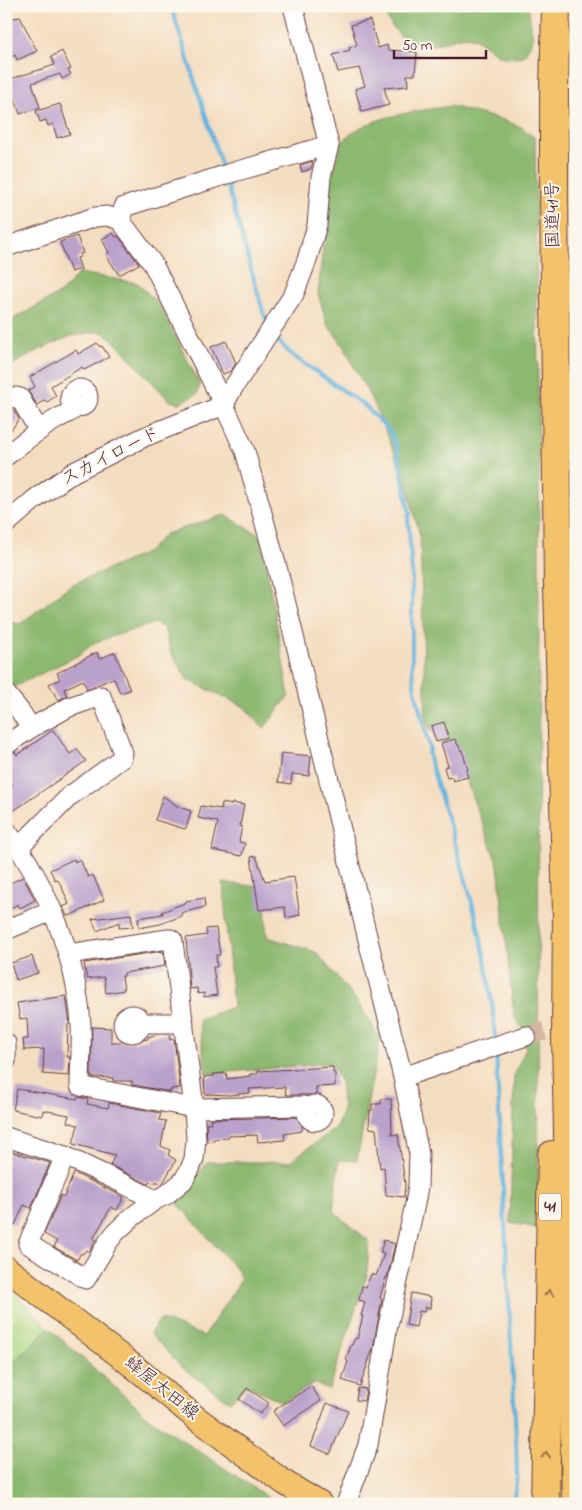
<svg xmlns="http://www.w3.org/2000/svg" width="582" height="1510" viewBox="0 0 582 1510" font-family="'Indie Flower','Klee One',sans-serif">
  <rect width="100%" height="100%" fill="#fbf7ec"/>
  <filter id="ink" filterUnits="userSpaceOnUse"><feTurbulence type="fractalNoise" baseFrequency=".02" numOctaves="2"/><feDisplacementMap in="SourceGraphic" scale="10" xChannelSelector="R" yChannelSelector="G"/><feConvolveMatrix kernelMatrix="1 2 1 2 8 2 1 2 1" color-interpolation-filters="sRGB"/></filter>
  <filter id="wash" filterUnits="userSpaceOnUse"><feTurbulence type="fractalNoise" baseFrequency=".0096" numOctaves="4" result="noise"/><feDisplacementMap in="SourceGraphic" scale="20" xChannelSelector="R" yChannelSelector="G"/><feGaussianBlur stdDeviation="1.12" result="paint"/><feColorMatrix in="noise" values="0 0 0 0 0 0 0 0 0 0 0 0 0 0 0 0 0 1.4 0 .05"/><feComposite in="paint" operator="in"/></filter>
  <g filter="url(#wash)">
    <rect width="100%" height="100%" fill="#f4ddbf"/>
    <!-- green -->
    <path fill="#b0d781" stroke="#7d7b56" d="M6 1289 15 1295 49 1328 6 1370Z"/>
    <!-- forest -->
    <g fill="#8cb86f" stroke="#6b6c4d">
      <path d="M382 6H528L533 39 524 56C518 56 510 59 504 57 492 54 483 41 471 37 462 35 453 39 444 42 410 51 394 37 382 6Z"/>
      <path d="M450 106 503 120 521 127 535 138 539 475 538 1228 510 1223 514 1074 526 1049 523 1029 514 1016 498 865 454 749 430 730 426 722 420 536 405 478 376 408 344 347 327 324 318 293 327 210C331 201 330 194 331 184 332 174 337 156 341 146 354 117 421 111 450 106Z"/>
      <path d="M79 273 138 283 160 306 200 385 197 394 180 403 170 401 110 337 100 331 71 336 37 351 6 368V323L62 292Z"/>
      <path d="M225 515 261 536 289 696 264 728 243 706 188 680 172 655 164 628 155 623 95 642 79 655 16 686 6 687V621L20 624 71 585 148 552 165 534Z"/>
      <path d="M223 883 264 887 267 937 316 952 357 1001 380 1038 357 1160H339L333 1211 369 1241 367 1275 329 1389 314 1383 283 1402 247 1385 230 1402 184 1369 150 1333 160 1319 204 1336 241 1280 238 1271 177 1203 207 1162H289L336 1128 343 1110 340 1081 331 1063 206 1074 199 1019 233 1007Z"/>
      <path d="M49 1328 149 1418 278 1504H6V1370Z"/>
    </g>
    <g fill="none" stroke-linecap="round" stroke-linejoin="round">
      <!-- stream -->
      <g stroke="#63b4de" stroke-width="4">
        <path d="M171 6 223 171"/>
        <path d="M226 180 264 315 268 322"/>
        <path d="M275 335 278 341 292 355 364 405 390 431 397 448 410 515 408 516 412 574V666L415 690 430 750 428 752 430 761C457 852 491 945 495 1040"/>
        <path d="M496 1052 516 1438 517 1476 513 1504"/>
      </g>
    </g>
    <g id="blocks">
      <!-- building -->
      <g fill="#b9a1cc">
        <path d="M20 17 37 51 17 60 15 55 6 60V21L13 18Z"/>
        <path d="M370 20 378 48 387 45 388 50 417 52 415 75H407L408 86 384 88 389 105 362 112 355 89 365 86 359 68 338 72 333 55 350 50 349 48 357 45 351 25Z"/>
        <path d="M62 51 71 69 68 70 71 74 62 79 60 74 32 83 40 107 20 114 14 96 12 97 7 80 55 65 51 57Z"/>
        <path d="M60 104 70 134 57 138 53 124 48 126 46 120 40 122 36 111Z"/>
        <path d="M313 161 311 169 302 172 300 165Z"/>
        <path d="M113 233 116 237 118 236 139 264 119 275 106 255 109 253 102 239Z"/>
        <path d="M77 236 83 253 80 254V257L77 258 81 269 71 272 60 242Z"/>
        <path d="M226 341 236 363 231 371 223 374 211 347Z"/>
        <path d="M97 343 100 347 102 346 109 357 84 370 82 367 51 386 56 396 47 402 45 400 37 405 28 391 35 387 30 377 76 350 78 354Z"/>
        <path d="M6 409H13L19 419 6 437Z"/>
        <path d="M97 652 99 659 115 652 130 690 120 693 114 678 87 689 83 680 64 689 67 696 58 700 49 684 60 679 57 673Z"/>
        <path d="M444 722 449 738 436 742 431 726Z"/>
        <path d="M53 730 70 754 77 749 86 761 6 816V798L11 795 7 789 13 785 6 775V756L15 752 17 755Z"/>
        <path d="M455 739 457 744H458L461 751 462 750 468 770 466 771 468 777 453 781 452 777 447 778 444 767 448 766 441 743Z"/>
        <path d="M281 753 311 756 309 776 292 774 291 784 278 782Z"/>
        <path d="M163 796 179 807 191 811 187 826 185 829 155 820Z"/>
        <path d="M222 803 232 805V803L244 805 240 826H242L239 842 245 843 242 856 212 850 218 822 198 818 201 806 221 809Z"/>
        <path d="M256 856 265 881 294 877 300 915 286 918 285 907 259 910 251 857Z"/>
        <path d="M74 859 75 862 80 859 88 877 93 875 104 900 69 916H67L63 907 69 904 61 885 57 879 55 880 50 870Z"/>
        <path d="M23 877 35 900 20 908 18 904 6 911V885Z"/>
        <path d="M204 898 205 907 181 913 182 916 160 924 139 928 138 918 163 914 162 912 187 902 186 901Z"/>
        <path d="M131 914 133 927 119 928V922L97 931 92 919Z"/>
        <path d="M216 928 220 955H216L217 967H213L217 995 204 997V993L198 994 197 988 190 989 186 938 207 935 206 929Z"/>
        <path d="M163 951 165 966 124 973V976H122L124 990 106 993 104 977 87 979 84 963Z"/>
        <path d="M32 956 38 973 16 980 11 963Z"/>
        <path d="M66 996 70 1024H68L67 1057H70L69 1076 43 1074 44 1049 24 1050 23 1039H28L27 1018 20 1019 17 1003Z"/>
        <path d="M92 1027 111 1028V1042H136V1041L148 1039V1037L159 1034H169L170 1040 174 1039 180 1088 171 1089V1092L132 1085V1081H113V1078L91 1077Z"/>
        <path d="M333 1067V1073H335V1086L316 1087V1095H286L285 1087 249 1089 250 1093 230 1095 205 1094 204 1077 214 1076V1074L226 1073 227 1079 250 1076V1074H258V1071Z"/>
        <path d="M17 1089 77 1099 78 1097 88 1099 87 1104 108 1108 109 1103 161 1113 159 1120 166 1121 161 1146 170 1150 168 1155 176 1160 163 1183 161 1184 156 1181 155 1184 150 1182 148 1184 110 1165 115 1155 73 1144 78 1125 67 1122 69 1115 43 1110 42 1116 13 1110Z"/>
        <path d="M381 1099H391L392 1135 398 1134 405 1184 404 1197 386 1195 384 1167 380 1168 376 1129 370 1128 369 1126 370 1110H372V1104H381Z"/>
        <path d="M300 1117 302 1118V1131L284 1134 285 1140 258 1142 257 1135 228 1136V1138L214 1139V1141L207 1142 206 1123H211L210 1119Z"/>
        <path d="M6 1150 50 1163 31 1208 24 1205 15 1225 6 1222Z"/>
        <path d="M74 1173 124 1197 117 1210 111 1207 93 1239 96 1240 89 1252 86 1250 83 1254 81 1253 77 1260 54 1247 57 1241 44 1234 61 1195 64 1197Z"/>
        <path d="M384 1240 395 1244 387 1278 386 1277 380 1298 382 1299 373 1348 360 1386 342 1380 348 1361 346 1360 351 1345H352L355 1338 357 1339 363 1316H361L365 1302 359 1300 362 1286 366 1287 371 1274 376 1276 384 1254 380 1253Z"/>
        <path d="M411 1293 431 1297 430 1308 425 1307 424 1312 419 1311 416 1327 406 1325Z"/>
        <path d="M311 1386 321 1401 283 1426 273 1411Z"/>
        <path d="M247 1388 269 1403 260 1414 239 1399Z"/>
        <path d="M358 1388 366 1389 364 1401 356 1400Z"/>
        <path d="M327 1403 348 1411 330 1454 311 1446Z"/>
      </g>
    </g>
  </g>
  <g filter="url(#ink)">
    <use href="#blocks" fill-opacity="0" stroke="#643c41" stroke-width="1"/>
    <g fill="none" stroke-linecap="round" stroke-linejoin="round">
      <!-- minor-tunnel -->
      <path stroke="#d2b7a1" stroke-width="19" stroke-dasharray="19 9" stroke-linecap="butt" d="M526 1036 576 1022"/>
      <!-- minor casing -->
      <g stroke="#643c41" stroke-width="21">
        <g id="minor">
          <path d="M120 220 124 207 234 172 329 145"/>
          <path d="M6 247 95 217 107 216 120 220 153 264 224 405 245 451 278 571 370 948 403 1077 419 1154 418 1186 415 1204 387 1330 368 1445 346 1504"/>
          <circle cx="79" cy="398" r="9"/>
          <path d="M6 398 16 397 20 398 39 431"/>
          <path d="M224 405 231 391 294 294 307 260 317 225 321 177 329 145 293 6"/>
          <path d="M6 456C22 443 38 430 55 420 62 415 71 414 76 407"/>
          <path d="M6 524 35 499 74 472 144 437 224 405"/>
          <path d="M6 694 20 711 31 728"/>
          <path d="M6 745 31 728 69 707 101 696 123 753 122 758 70 796 19 847"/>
          <path d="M6 830C46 883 77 958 81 1025 82 1045 80 1066 80 1086L194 1108 303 1106 308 1109"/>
          <path d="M6 930 52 911"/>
          <circle cx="132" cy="1024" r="9"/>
          <path d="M140 1023H184"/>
          <path d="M6 1043V1061"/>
          <path d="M403 1077 526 1036"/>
          <circle cx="315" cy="1113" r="8"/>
          <path d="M6 1137 65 1156 122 1183 155 1200"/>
          <path d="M65 1156 28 1244 86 1279 108 1242 116 1232 132 1217 155 1200 166 1195 183 1181 190 1169 194 1159 196 1139 194 1108 173 941 171 939H168L68 954"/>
        </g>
      </g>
      <!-- major casing -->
      <g stroke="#643c41" stroke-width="26">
        <path id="major" d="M6 1268 137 1369 196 1418 285 1483 320 1504"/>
      </g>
      <!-- highway casing -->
      <g stroke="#643c41" stroke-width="30">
        <g id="highway">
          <path d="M556 6 554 89V193L558 586 567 912 566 1039 576 1504"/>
          <path d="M545 1504 552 1155"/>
        </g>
      </g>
      <!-- minor -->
      <use href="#minor" stroke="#fff" stroke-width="19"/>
      <!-- major -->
      <use href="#major" stroke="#f2c36a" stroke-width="24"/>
      <!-- highway -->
      <use href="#highway" stroke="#f2c36a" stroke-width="28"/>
    </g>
    <!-- one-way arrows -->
    <defs><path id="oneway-chevron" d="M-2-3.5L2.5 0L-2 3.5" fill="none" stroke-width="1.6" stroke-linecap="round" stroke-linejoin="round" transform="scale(1.25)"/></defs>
    <g stroke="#9e714a">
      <use href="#oneway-chevron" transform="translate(549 1293) rotate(-89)"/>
      <use href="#oneway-chevron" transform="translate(546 1455) rotate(-89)"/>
    </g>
  </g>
  <g text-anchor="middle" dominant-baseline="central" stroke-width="4" stroke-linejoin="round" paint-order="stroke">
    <!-- shield labels -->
    <rect fill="#fbf7ec" stroke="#7f6065" stroke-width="1" x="539" y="1193.5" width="22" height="27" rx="4"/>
    <g font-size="16" font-weight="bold" fill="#4a1f2b">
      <text x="550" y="1207">41</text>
    </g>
    <!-- street labels -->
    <g font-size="18" fill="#4a1f2b" stroke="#fbf7ec">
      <text transform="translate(554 215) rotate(-91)">国道41号</text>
      <text transform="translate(111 457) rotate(-27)">スカイロード</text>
      <text transform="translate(161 1389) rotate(39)">蜂屋太田線</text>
    </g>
  </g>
  <!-- margin -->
  <rect width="582" height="1510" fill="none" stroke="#fbf7ec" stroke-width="25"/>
  <!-- scale -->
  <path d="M394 50v8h92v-8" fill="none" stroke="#4a1f2b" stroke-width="2.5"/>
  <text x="402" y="50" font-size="15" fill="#4a1f2b" stroke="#fbf7ec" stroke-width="4" paint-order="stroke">50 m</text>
</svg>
